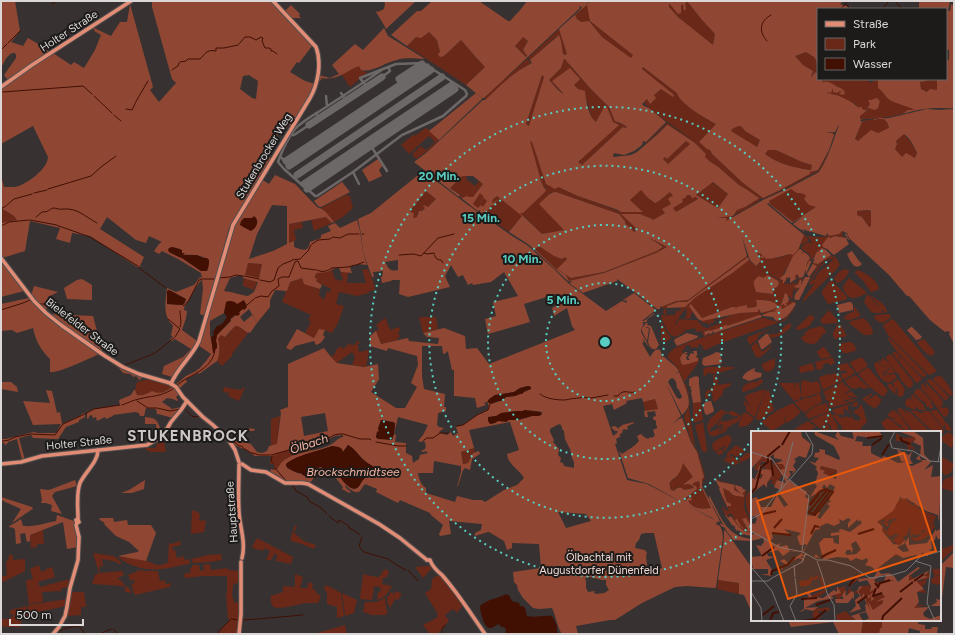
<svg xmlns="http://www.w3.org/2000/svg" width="955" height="635" viewBox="0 0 955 635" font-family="Figtree,sans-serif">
  <rect width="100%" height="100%" fill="#373231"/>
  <!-- green -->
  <g fill="#692818" fill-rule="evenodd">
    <path d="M687 1 702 20 715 34 713 46 678 17 669 7V3C675 4 682 6 687 1Z"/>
    <path d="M588 4 590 21 634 55 631 59 602 37 589 21 581 22 577 19 575 15Z"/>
    <path d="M559 29 567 54 565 55 563 54 562 49 558 35 530 60 528 58Z"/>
    <path d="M429 32 437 40 441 57 444 56 461 40 474 55 485 67 466 85 407 46 416 37Z"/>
    <path d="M523 37 528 41 523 50 527 56 526 57 515 46 516 44Z"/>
    <path d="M806 52 814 57 818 64 816 68 818 69V74L815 72 813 74 811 79V78L813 71 803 65 795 56Z"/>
    <path d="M527 59 531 63C513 73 501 85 486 100L485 98 490 92Z"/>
    <path d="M564 59H565L572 68 589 87 609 107 612 115 618 123 623 124 627 127 626 128 623 127 582 165 578 162 613 122 605 105 596 122C589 116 590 109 587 101 584 95 579 90 574 85L563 94 549 80 561 68Z"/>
    <path d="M359 65 361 70 366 72 367 73 350 87 342 75 346 71Z"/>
    <path d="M643 67 677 93C681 104 705 118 716 124L699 142 710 150 712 154 743 183 763 198 778 191 806 176 810 174V172L818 170C825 159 833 146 832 133L830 132 834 133C834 139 823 169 817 172 816 172 815 172 814 173L789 187 763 199 760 198V200L746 209 734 215 731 219 726 221 717 218 732 216 737 210 745 207 758 199 759 198 746 189 739 185 717 166 709 161 704 157 706 154 695 143 668 125H667L646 144V143L667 123 697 143 655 113 645 104V102H643L647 99 649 102 654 95 661 89 672 96 642 69Z"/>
    <path d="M542 75 544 77 530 126 526 124Z"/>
    <path d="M823 79H864L868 80 870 83 874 81H875L876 79H878L879 88 883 91 885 96 916 110C908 110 908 112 901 114 889 118 873 119 860 119V116C867 109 870 107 879 103L880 101 877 98 874 99 866 110 859 108 854 103 830 95 827 92 832 88H833V92L840 91 841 92 840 93 843 95 842 89 833 85 823 82 822 81Z"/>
    <path d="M926 79H937V90L927 92 921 89 920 82 926 81Z"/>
    <path d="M882 118 887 122 889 129 878 133 871 131 858 141 855 140 862 122 863 121Z"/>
    <path d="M738 126H741L745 131 760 140 756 148 731 131V129Z"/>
    <path d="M425 128 428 129 439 140 426 152 416 159 412 154 421 146 426 150 435 142 429 136 409 154 401 145 414 134 415 136 424 129Z"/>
    <path d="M904 134 912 144 917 153 915 158H902L895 149 897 144 896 141Z"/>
    <path d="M529 141H532L546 184 558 187 578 196 621 212H643L630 200 641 189 648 198 655 203 659 201 670 192 674 196C670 207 664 216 653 220L652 219 640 214H621L638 229 633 232 625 223 619 214 556 192 550 193 547 197 564 230 542 234 523 215 509 232 480 212V210L478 211 469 205 479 192 490 201 497 196 520 213 545 192 546 188 543 186 541 181Z"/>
    <path d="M686 141 691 143 668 164 662 159 665 157 667 159Z"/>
    <path d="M521 148H525L521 153 528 164V168L513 152Z"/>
    <path d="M768 150H776L802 162 812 165 811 170C795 168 778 164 765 154Z"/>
    <path d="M462 176H467L466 179 475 186 479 181 483 184 473 197H465L462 198 460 197 461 195 450 188Z"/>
    <path d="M712 182 728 194 718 208 696 195Z"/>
    <path d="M791 188 805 194 816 207 793 222 770 204 769 201Z"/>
    <path d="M426 191 436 199 428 207 424 205 425 208 417 214V217L414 219 410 212Z"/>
    <path d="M346 195 350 196 353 208 343 217 334 222 325 212 321 208Z"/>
    <path d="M687 195 696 197 698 199 676 212 672 208 683 202 682 199Z"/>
    <path d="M1 208 14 216 17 220 1 223Z"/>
    <path d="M868 210 871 212V226L869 227 862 217 857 215V211H863Z"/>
    <path d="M326 217 332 223 314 231 311 220Z"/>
    <path d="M302 222 303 228 294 230 296 240 289 243V224Z"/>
    <path d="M800 231 805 235 804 236 805 235 809 240 801 246 802 240 799 249H800L808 255 806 254H800L803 252 799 250C793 257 788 266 783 274L787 278 790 277H795V275L796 274 798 275 802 270 806 267 807 263 810 258 811 261H809L806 267V273H805L806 269 798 275 797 277V278H796L795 280V278C786 278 789 276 784 284H787L789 282V285L791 283V284L794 281 793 285 794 283 797 284 798 280H796L803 278 801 284V283L798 285V287L799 288 801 286 799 289 798 288 796 291 794 288 792 298 794 295 792 300 790 299H791L790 296 788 297 789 301H790L792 302V301L795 302 796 304 795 303 787 306 779 311 774 312H770L762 315 765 313H759L761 315 710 331 709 330H706L704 332 709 334V335L704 336 705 335H703V334H702L703 331 696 332 695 328C686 330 685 332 676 325L680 328 686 331 676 337 670 335V332L669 333C666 327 662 322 661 316H662V315L666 316 669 318 663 313 664 309H666V315H675L676 311H679L682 310 680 308H662L661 307 676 301 688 300 747 256 749 260 752 263 777 279 782 283 780 280 757 266 761 261 760 258 757 253 762 254V255H763C764 255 768 258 769 258 774 260 793 254 797 250 800 247 802 239 804 235ZM748 260 731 274 696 297 685 307 667 308V306L678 302H687ZM754 284H779L777 287 773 289V294L756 292ZM785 293 784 304 772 310 761 313 759 309 757 310 758 312 740 313 727 316 698 319 690 307 691 304 702 318 732 307 735 309 747 305V308L756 307 757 304 756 301 768 300 778 306 781 305ZM685 308H686L683 312 687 309 686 317 683 319H695H690L692 312C696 315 697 321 703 321L702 322V324L703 323H708L709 326H710V323H713L715 320 713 319 719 317 716 318 717 319H719V317L734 315 726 317 727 318 720 319V323L718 324 717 322 716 324H720L712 326 708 328 703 327 697 320H688L679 319 676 325 675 324Z"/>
    <path d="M842 231 843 236 837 235H835C838 236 843 235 845 238L835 236 832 239H839L838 241 823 248 827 249H826L822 248 816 253 812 260 809 254 801 248C806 243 806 241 813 244L811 242V240L816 238 811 240 807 236H808L817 237C825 237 835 236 842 231Z"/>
    <path d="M647 237H649L667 247 657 253 604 273 569 281 566 275 556 270 535 249 539 245 554 256 562 259 565 257 567 259 558 269 571 278 604 272 657 251 663 247 662 246Z"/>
    <path d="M831 255 832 257 833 256 834 257 820 267 811 281 814 279 815 280C817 269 831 267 834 256L837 259 840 265 839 267 840 264 836 270 802 303 804 298 814 284 815 282 811 285 809 284 808 286 813 275V276L816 271V270L820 265 830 259 829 258 819 265H817L818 266 811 276 810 277 817 266 813 264 812 265 813 261V263L818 264Z"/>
    <path d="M248 263 262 264 259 278 244 275Z"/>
    <path d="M368 269 374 284 375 290 369 291V293L357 296 339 292 336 304 344 306 338 323 332 333 324 330 314 338 305 333 311 322 308 320 311 315 282 302 290 282 302 278 315 288 320 289 319 295 324 300 327 291 330 292 331 289 316 281 315 275 317 272H327L332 270 335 279 342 281 343 277 341 276V272H348L347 283H366L362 270Z"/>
    <path d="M844 269 848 270 849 271C847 277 843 281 837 283L834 279V278L839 272Z"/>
    <path d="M858 270C866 273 876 279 879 288L878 290 871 292 864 282 865 281H863L855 273V272Z"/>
    <path d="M246 278 257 282 254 290 243 286V282L244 279Z"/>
    <path d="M849 278 864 290 867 293C863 295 857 298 853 298 847 298 843 290 843 286Z"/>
    <path d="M832 280 847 297V299L845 300 828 304 822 294V291L830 281Z"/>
    <path d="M867 295H869L878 306H879L870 295 882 303 886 308 885 309 887 310V312L884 313 883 310H881L883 313H875V312L872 313 864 302Z"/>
    <path d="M854 306 860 314V316C855 319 849 321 844 319L846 315 854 311Z"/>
    <path d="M794 308H795L786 320 718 344 706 350 703 349V347L700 344 698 345 699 347 696 348V347L691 348 692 349 691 348V346L687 345 685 346V348L682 351 683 353 680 358 681 363 698 361V358H699L698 363 684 382 677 367 668 358V355L670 352 675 348 689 342 762 318C767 318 769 320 774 321 783 324 790 314 794 308Z"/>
    <path d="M829 310 838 321 837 323 824 324H823L820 320Z"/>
    <path d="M888 314 891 316 890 318 883 323 879 322 874 318V317L876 315Z"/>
    <path d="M810 315H812L815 319 811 322V324L808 327 798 330 796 329V328Z"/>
    <path d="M419 317H436L438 329 423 333Z"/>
    <path d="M385 318 388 323 387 324 391 330 398 327 401 330 398 332 400 337H398V340L381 344 376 331 379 329 376 325Z"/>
    <path d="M863 318C868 321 873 328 873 333L870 335H864L849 323 851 321Z"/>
    <path d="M892 319 894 320 935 369 937 371 930 375 928 374 888 335 883 326 884 324Z"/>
    <path d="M661 322 671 338 666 342 663 343 666 337 661 342Z"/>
    <path d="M790 323 791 324V327C785 333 779 337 771 338L769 334H777L786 325Z"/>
    <path d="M839 325H841L847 336 835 339 833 337 834 336H833V333L837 325Z"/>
    <path d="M235 326H238L248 333 232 354V356L222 366 217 361C220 355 220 345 218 339L221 335 226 337Z"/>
    <path d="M822 326 827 332C821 334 820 341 814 344 808 344 803 343 801 337L805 335 804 334 809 329Z"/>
    <path d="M769 329H770L759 335 757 340 750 345 747 339 748 337Z"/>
    <path d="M887 336 890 338 925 373 926 375V376L925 377H923C911 366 896 353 888 339L889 338Z"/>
    <path d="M924 339 935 352 932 356C926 355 921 348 917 343L919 341Z"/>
    <path d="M359 341 360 343 357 344 359 348H358L359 352 369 350 366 367 352 365 355 357 352 352 337 363 331 357 335 354 336 350 341 346 343 349 350 343 352 346 356 343V342Z"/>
    <path d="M849 342 853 343 857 350 848 353H843L838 345 839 344Z"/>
    <path d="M755 343H757L760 349 762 352 773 344C769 349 764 356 758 358L757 356 756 357 751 347Z"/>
    <path d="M823 347 825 348 831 356V357L821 359 817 353V351H818L820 350V349Z"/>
    <path d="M893 352H896L900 356 899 358 900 359 901 357 921 377 922 379 920 381 917 383H916L893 354Z"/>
    <path d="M890 354 893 356 913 382V385L910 388H908L901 380 898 373H896L886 358V357Z"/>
    <path d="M775 358C775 367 776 368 768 372 764 371 761 367 762 364Z"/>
    <path d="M831 358H833L835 363H833L832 366 828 363 824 364 822 369 817 370 815 362Z"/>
    <path d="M859 358H863L868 366 857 373 850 363V362Z"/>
    <path d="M883 358 889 363 895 373 884 374 889 369V368L886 366H882L888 367V369L883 373 884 375 893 374 896 375 897 377 895 379 889 383C881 382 875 371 874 364L880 360 879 364 882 367 880 364C880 361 881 360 883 358Z"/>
    <path d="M812 363 815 370 800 373 799 367Z"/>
    <path d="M847 363 850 366 849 368 851 367 855 373 844 380 842 378 841 373H848L846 372 845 370 840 371 838 366 839 365Z"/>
    <path d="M707 367H733L735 368 715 374 708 373 704 377 703 369Z"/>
    <path d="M867 368H869L885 387 884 388 885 387 888 390 884 397 877 393V392L874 391 873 389 869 387 859 375V373Z"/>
    <path d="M838 373 839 374 842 380V381L823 390 820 382 821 380H819V377L829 374 831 375 832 374Z"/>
    <path d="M713 375H715L719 381 717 382 718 385 730 383 731 384 730 386 724 389 722 395 715 402 713 401 712 393 711 392H709L707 400 706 399 705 395 707 390H710V388L713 387 714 386Z"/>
    <path d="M855 375 857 376 860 379V380H861L869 388 862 389V387L853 389 847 385 848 384H847L845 381Z"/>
    <path d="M940 376 942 377 949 386 953 394 950 396 934 381V377Z"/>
    <path d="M149 379 168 384 172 387C167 390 162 394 156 393 154 393 152 392 150 393 145 394 142 396 137 395L135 390 137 382Z"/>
    <path d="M762 379 763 382C758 387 751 390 743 392L742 391C742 389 742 388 744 386 746 383 754 381 757 382L759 380Z"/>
    <path d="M898 379 905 389 903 396 901 397 898 396 897 394 898 389 897 388 893 390 892 389 894 390 897 389 895 394 887 386 889 384H892L893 388 894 385 892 383Z"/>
    <path d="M931 379 947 395 949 398 946 400 943 399 927 381V380Z"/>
    <path d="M804 380 813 383V382L818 381 820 386 821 392 810 396H807L808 397 802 398 801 396 800 399 794 401 779 383H795L796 390V384L798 382 799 383 801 396V383L802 382 801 381Z"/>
    <path d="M842 382 844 383 845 384 844 385 847 386 850 390 842 396 851 391 858 398 848 396V397L853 398 849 400 855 399 856 400 851 402H849L848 399V400H845V399H844V401L848 402V403L830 408 828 403 829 401 826 400 825 397 831 393 825 396 823 392Z"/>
    <path d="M924 382H925L938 395 943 402 942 406 939 408 942 407 943 408 946 407 949 410 948 414 946 417H944L930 398 921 388V385L922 383 928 390Z"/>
    <path d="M685 383C689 391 691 400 689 409L695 447 698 452 704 472 705 481 704 478 702 486 706 496 702 486V479L704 477 699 458 696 450 691 440 684 418C685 413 688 410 689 406 691 399 687 390 684 384Z"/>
    <path d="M224 387 234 389H237L240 390 243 388H245L239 401 228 396 229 393 223 392Z"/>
    <path d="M765 389V391L755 417 746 411V407L744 404 743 402 745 401 751 408 745 398 746 395Z"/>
    <path d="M917 389H920L929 398 932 403 931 404 932 405 933 404V408L930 409 929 407H927L924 401 923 402 914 394V392Z"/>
    <path d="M767 390 769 391 774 410 760 420H758L756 418 764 394Z"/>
    <path d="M820 393 822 402 812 407 805 413H803L804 411 801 410 795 403V402C800 400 807 397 812 397Z"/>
    <path d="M872 393V395L866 400 873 397 875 394 882 400 881 401 879 399 881 402 875 409 865 402 866 400 864 401 862 399Z"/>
    <path d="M912 394 923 404 926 410H919L916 406V409H912L906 406 905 402 908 398 911 399 913 400 911 397Z"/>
    <path d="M655 399 658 409 645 411 643 402Z"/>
    <path d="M856 401 857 402 858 405 856 407 849 405 847 406 848 407V410L852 413 851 414 848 411 844 409 843 410 844 412V415H842V414L837 415 833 412 832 410 849 404 852 405Z"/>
    <path d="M701 402 703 420 694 423 693 418V403Z"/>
    <path d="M793 403 801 412 792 420 786 423 784 412 785 423 772 431 761 422 778 410Z"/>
    <path d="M826 403 830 411 811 418 809 419 806 416V414C811 409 815 405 822 404V406L823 404Z"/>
    <path d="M861 404 863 408 867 422 864 425 862 426 861 428 863 426 861 429 858 430H860L858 432H846L843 428 845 432H844L841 428 842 426C839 424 834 418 832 414L839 416V417L842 418 843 417H845L846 416 849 418 851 416C853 419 856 422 860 420V417L853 412 856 409H858Z"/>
    <path d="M900 408 908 414V413L902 408 910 412 920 422H919H921L930 432H913L898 411 897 409Z"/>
    <path d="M723 409V411L728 412 733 411 741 416C740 420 737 424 733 424L732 422 738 418V416H733L728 413 724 414 717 423 710 429V432L717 429 721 426 722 427 719 429V431L722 432V431H720V430L723 428V426L722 424 718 426 717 425 719 422 721 421 720 420 722 418 721 421 722 422 723 421C728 422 732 419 736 417H738L732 422V425C729 428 725 427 722 431L727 428 728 429C723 435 720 432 716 436H711C708 432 706 428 708 423L710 422 709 420 719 411Z"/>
    <path d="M893 410C901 413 906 425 911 432H907L901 427 902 425H899L893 420 894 418H891L887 415Z"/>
    <path d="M911 410 918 411 919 414V412L924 413 923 411H929L943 429 944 432 940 436V432H933L911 411Z"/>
    <path d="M935 410H937L943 418 945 422 948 424 952 430C949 431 947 431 945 429V424L943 428 930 411Z"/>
    <path d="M829 412 831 413 834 419 833 420H834L839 427 836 426 838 429 836 432H833L830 425 826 423 825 424V426H826V424L828 425 831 430 826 427 831 432H829L826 429 827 432H824L821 430 823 427 819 428 810 420Z"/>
    <path d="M743 413H747L754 418C751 424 746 427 739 427V423Z"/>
    <path d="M280 416 277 444 271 446V419Z"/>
    <path d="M887 418 891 419 898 426 897 427 899 426 905 432H887L881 423Z"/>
    <path d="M808 421 816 427 810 430 809 432H792L799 426Z"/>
    <path d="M703 422 707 449V451L705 452 702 451 695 426 696 425Z"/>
    <path d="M949 432 954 437V443L951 448 941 440 940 438Z"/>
    <path d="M726 435 731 436V439L732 440 725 451 723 450 724 452H722L723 454 719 455 716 453C718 450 721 449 724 449L725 446H724L715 452 713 449 712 445 714 442 720 438H722Z"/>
    <path d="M163 437 166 452H151L146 450V448L148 446V448H156V445L161 442 160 439Z"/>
    <path d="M736 445 746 451 741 453V455L739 454V456H737V454L736 457 732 454 730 455V457L732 456 738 460V463L740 462 739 458 742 457 744 455 747 456 744 454 749 453 751 455V456L748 459 735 465 728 463 723 460 726 459 727 456V453L732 449Z"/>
    <path d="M309 446 311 451 294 455 278 467 277 469 274 470V464H270L271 456 287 450 305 448Z"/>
    <path d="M474 448 475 452 473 453 468 463 463 464 461 452Z"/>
    <path d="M940 457 946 459 954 464V471L953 472V468C951 473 949 475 944 475L942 471 943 468 942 469 941 464 942 479 940 483Z"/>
    <path d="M683 463 694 477 684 484 692 485 693 488 684 490 680 487 676 488 674 491 671 490C668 479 671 483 677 476 679 472 681 467 683 463Z"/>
    <path d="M714 476 720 481 736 485 735 487 738 491H745L746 490C746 495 744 501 744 506 745 513 750 518 752 524H750L746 518 742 519 748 531 743 529 752 532V533C741 532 737 525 731 516L735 520 732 514H728L729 517 728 518 726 515H725L722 508 724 507 725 510 729 511 722 498 718 485 720 488 719 489 728 508 729 506 724 494 723 488 729 491 733 495H744L741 494 734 490V488L735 486C728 484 718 483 714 476Z"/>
    <path d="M954 476V491H951L941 488 942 485H945L942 484C944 476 948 479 954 476Z"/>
    <path d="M699 481 700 486V488L702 487 711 508C702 509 694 510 688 501L685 502 683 500 697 489 693 485V483Z"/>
    <path d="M752 491V521C747 511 743 502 748 492Z"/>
    <path d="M194 510 200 514 199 520 202 521 203 520 206 521 204 532 191 534 192 511Z"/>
    <path d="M295 525 297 526 294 533 304 541 316 545 314 549 302 544 291 541V537Z"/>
    <path d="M43 530 44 544H37V547L31 548 30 535Z"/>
    <path d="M257 538 293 557 291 564 276 561 277 556 275 553 271 560H266L270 551 264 548 263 551 258 549 257 550 252 547Z"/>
    <path d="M180 541 181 545 172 547 173 550H175L177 558 184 556V560L189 559 190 564C180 565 171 568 162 569 147 571 130 567 118 557 125 557 143 559 150 562 153 563 155 565 159 565 162 565 165 564 168 562L169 543 171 544Z"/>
    <path d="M954 544V549L940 562V549L948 547Z"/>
    <path d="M93 553 114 556 121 562V564H118L117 562 102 559 103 566 99 567 100 572 99 573 122 571 124 575 118 578 119 580H121L125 586 129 588 132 593 125 592V587L122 586 92 584 95 575 99 573Z"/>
    <path d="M221 554 222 560 210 562 193 563 191 559 208 555Z"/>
    <path d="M9 555H13V560L25 559V571L3 582 1 579V576H6L7 575 6 562 8 560Z"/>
    <path d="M210 564 211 570 228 568V570L240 571 239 582 233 585 232 596 233 598 234 602 240 603 239 619 238 620 239 621 237 634H218L230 619H228L226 594 227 593V576H203L185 578 184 574 191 572 190 568H192V565H199L200 571 204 570 203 565Z"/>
    <path d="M39 565 41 572 47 570 46 569 52 567 55 577 38 582 40 587 70 579 71 580 69 587 62 588 61 591 42 592 43 600 42 602 29 604 26 582 27 580 33 579 30 569Z"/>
    <path d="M427 566H430L432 568 423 578 415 567Z"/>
    <path d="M384 569 389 571 387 577 383 578 382 584 392 586C388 593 385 598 377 600L378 592H380L381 588 375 586 373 588 374 589 372 600 360 599 363 574 371 576 379 577 382 573Z"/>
    <path d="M138 570 146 571H158L160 581 165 580V584L171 583 170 587 135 595 132 589 133 588 131 585 135 582 134 580 131 581 128 575 138 571Z"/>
    <path d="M295 574 303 577 300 588H307L309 582 313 584 312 588 317 592 316 593 321 596 318 603C314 603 310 603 306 603 298 604 280 610 274 607 270 604 271 599 271 595H274L283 592V586L295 587Z"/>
    <path d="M436 576H440L463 605 457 613 453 609 445 615 449 621 437 634H430L423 625 438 617 437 615 438 614 425 593 431 589 432 579Z"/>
    <path d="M718 580 739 583V594L717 589Z"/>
    <path d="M326 585 341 593 344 616 337 618V607L327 604V593L324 588Z"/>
    <path d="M396 591 402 594 398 600 395 599 390 608 387 601V598L391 592 394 594Z"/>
    <path d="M70 592H84L86 607H81V615L66 616 68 610Z"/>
    <path d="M342 593 357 600 354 613 345 616Z"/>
    <path d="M385 598 387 613 386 615H370V614L363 612 365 602H376Z"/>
    <path d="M67 599 66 606 29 614 28 605Z"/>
    <path d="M27 606 28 617H21V627H9L1 626V619H10V617H13V614L10 615V610Z"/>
    <path d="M863 620H882V628H880L879 634 861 633Z"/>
    <path d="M345 625 347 634H314Z"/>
  </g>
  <!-- forest -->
  <g fill="#8f4734" fill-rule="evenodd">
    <path d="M1 1H15L20 31 11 42 23 46 28 38 50 51 8 80 4 75 16 58V55L15 53C8 52 5 61 2 66H1Z"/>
    <path d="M152 1H271L312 46 299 63 297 62 290 72 305 81 315 84 313 90 292 127 289 125 283 133H279L265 154 271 159 229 228 205 316 200 314 203 289 202 279 196 287 184 308V310L187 311 186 318 182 330 197 341 194 349 172 377 162 374 164 366 183 357 191 349 175 339 172 341 170 339 173 337 171 335 173 326C172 324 170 323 169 321 163 311 166 298 167 288L176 292 194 285 200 277 202 278 201 273 178 259 162 251 159 254 154 251 159 244 162 242 149 236 146 243 136 240 107 217 100 229 144 257 139 268 90 236 72 233 70 243 56 239 60 228 30 221 25 251 2 258 1 257V223L17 220 14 216 1 208V176L4 187C7 187 11 187 14 187 25 186 48 169 48 157L33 126 1 144V87L53 53 71 65 74 62 84 68 95 50 101 35 94 31 95 30 91 28 92 27 111 36 120 22H127L130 4 153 87 150 90 159 102 176 83 172 79 152 7ZM249 75 258 81 256 99 252 98 240 89 243 76ZM172 247 180 249 183 255C191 254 203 255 209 260L201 271 182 258 179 257 169 252ZM169 290 186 299 185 303 182 305 167 304Z"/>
    <path d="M384 1H416L386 29 384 25 376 12 377 11 378 12 384 9 385 4Z"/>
    <path d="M430 1H479L508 21H510L521 9 527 1H570L572 2 571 1H590L584 6 591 1H665L666 3V1H843L840 4 851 8 852 9H818V64L814 57 806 52 795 56 803 65 813 71 811 78 815 72 818 74V79H823L822 81 823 82C829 81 831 83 836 86 840 88 842 88 845 92L844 95 839 94 841 92 840 91 837 93 833 92V88L831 93 828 92H827C831 95 835 94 839 96 846 99 854 103 859 108L860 107H862V109L866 110 870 104 868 100H872L873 99 877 98 880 101 878 108 875 110 868 108 865 112 860 116V119L888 117 902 114 908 110H915C907 106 897 104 890 100 885 97 883 91 878 88V79H926V81L920 82 921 89 927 92 930 89 937 90V79H946V59L949 60V50L946 49V9H919V3L920 1H950L948 11H950L951 4 954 6V108C945 109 935 107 925 109 913 110 901 115 888 117 879 118 869 117 860 120L862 122 867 120 889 118 927 109 939 110 954 109V344L949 334 950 332 947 331 945 332 930 320 909 296H907L889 275 849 238 847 233 842 231 839 234 829 236 827 233 826 236 812 232V231L811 232 805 230V229L804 230 799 229 804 231V232L793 224 804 216 792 223 768 203 767 204 804 235 798 250 793 255 790 254 779 257 769 259V258L766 259 763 255 764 258H761L762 254 757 253 760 258 761 261 756 266 750 260 742 237 747 256 688 300 676 301 661 307 660 306V309H657L617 279V281L583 293 569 283 573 282 568 281 528 244 509 232 522 216 497 196 493 199 492 203H493L498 199 495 203 496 204 495 205H494L490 206V208L486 212 490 216 488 218 480 212V210L478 211 460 197 462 198 467 196 469 197H473L483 184 473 176H462L450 188 460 195 459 197 414 162 426 153 483 100H485C501 85 512 73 532 63L530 60 559 35 561 41 563 54 565 55 567 54 559 29 581 9 582 7 579 6 580 8 484 98H482L466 85 485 67 474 55 461 40 444 56 441 57 439 56 438 54 440 52 437 40 429 32 421 38 416 37 407 46 391 35 417 11H421L431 2ZM687 1 702 20 715 34 713 45 678 17 669 7V3L678 14 681 13V5L683 4 684 11 686 9 685 4ZM587 5 590 21 633 55 631 58 602 37 589 21 581 22 577 19 575 15ZM523 37 528 41 523 50 527 56 526 57 515 46ZM564 59H565L568 63 570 65 589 87 609 107 615 121 623 124 627 127 626 128 623 127 582 165 578 162 619 125 613 122 607 107 605 105 596 122C588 116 586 100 585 91L578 89 574 85 580 79 570 68 552 81 563 93V94L558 90 549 80 561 68ZM643 67 677 93C680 104 705 118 716 124L699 142 707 149 710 150 712 154 743 183 763 198 778 191 806 176 810 174V172L818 170 829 150 834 135 832 133 826 132H835L839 124C838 129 836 132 835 136 831 148 826 161 819 172L789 188 763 200 726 221 727 218H717L733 216 737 210 745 207 758 199 759 198 746 189 739 185 717 166 709 161 705 157 706 154 695 143 668 125H667L658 134 637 152 631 155 613 157 614 153 624 155 634 151 642 145 643 141 646 142 666 122 649 108 644 106 642 104 647 99 650 104 656 98 654 95 661 89 673 97 674 95 642 69ZM542 75 544 77 529 126 526 124ZM882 118 887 122 889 128 878 133 871 130 858 141 855 139 862 122 863 121ZM738 126H741L745 131 760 140 757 147 731 131 732 129ZM904 134C910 138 914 146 917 153L915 158 906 153 902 157 895 149 897 144 896 141ZM530 141 532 142 546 184 555 189 558 187 578 196 618 210 621 212H643L630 200 641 190 648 198 655 203 659 201 670 192 673 196 670 197 668 199 671 204 662 209 665 213 653 220 652 219 640 214H621L637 229 634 232 625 223V221L619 214 556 192C549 192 545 199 539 204L564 230 542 234 520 213H523L545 192 546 190 543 186 541 181ZM686 141 690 144 668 164 663 159 665 157 667 159ZM768 150H776L802 162 812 165 811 170C795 168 778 164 765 154ZM713 182 728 194 718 208 696 195ZM791 189 797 193C800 193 804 193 806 196L804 199 809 205 816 207 793 222 770 204 769 201ZM480 193 484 197 479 204 484 198 487 201 483 207 481 205 478 208 473 204ZM687 195H690L692 198 696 197 698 199 676 212 673 208 683 202 682 199 685 198ZM868 210 871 211V226L869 227 862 217 857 215V211ZM648 237 667 247 656 253 604 273 569 281 566 275 556 269 535 249 539 246 554 256 562 259 565 257 567 259 557 269 571 278 604 272 657 251 663 247Z"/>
    <path d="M291 5 300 14 299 16 301 18H290L285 12V11Z"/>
    <path d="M384 28 388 36 425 59C416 59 406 57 397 60 385 62 373 73 361 70L359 66C346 71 337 81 322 78L320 81 319 80V75L330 78 339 74 332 65 355 44 363 50Z"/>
    <path d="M476 93 482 98V99L439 140 429 131Z"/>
    <path d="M378 159 382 165V167L380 168V169L379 170 382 176 369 182 362 170Z"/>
    <path d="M423 171 468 205 512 236 527 245 555 270 569 284 583 294 606 311 622 301 627 303 626 299 625 301 623 300 634 293 656 310 643 320H641L644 321 655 312 653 314H655L654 315 653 314 652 316 647 319V322H643C644 325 641 328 641 332L650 348 642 338 647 349 644 342 642 343 650 357C653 354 654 348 660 350L662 355 661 358 663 356 676 367 679 371 675 374 679 372C682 380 692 399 688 407 687 410 684 413 682 415L665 381 681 416 672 424 679 419 682 418 691 442 697 452 704 477 702 479V486L720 521 718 522 649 484 628 478 619 451 622 454 634 446 639 441 637 436 641 434 644 437 648 439 650 437 651 438 655 436 653 430 657 428V426L656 425V421L653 419V417L656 416 655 411 647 412 648 417H645L644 411 658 409 655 399 643 402 642 398 626 401 627 403 614 410 612 404 625 401 603 406 613 436 617 433 618 431H615L611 427 615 426 619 429V427L622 426V425L634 422V423L628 426 627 427 628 429 626 430 625 429 622 430 623 432 619 435 621 436 616 439 617 443 615 444 627 480 647 484 712 518 717 522 718 523H716V524L720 526 722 531 723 537 716 587 715 588 687 586 675 587 642 603 615 620H610L576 626 578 634H562C557 627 556 616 552 608L539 609 533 608 523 598 518 590 517 585 514 582 513 572 541 568 539 544 512 543V548L507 550 504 541 489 532H488L475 536V533L481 530 482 524 449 521 451 534 440 536 439 534 443 525 431 515 430 513 400 500 398 503 376 492 377 489 365 484 359 492C353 493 349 488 345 485L346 488 351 492 349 493 342 489 343 487 335 477 319 471 310 483 288 482 284 481 270 472 271 469 274 470 277 469C279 466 280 464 282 462 294 451 316 452 330 445 335 443 337 438 343 437V435L335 436 329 439 305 448 285 451 272 456H255L246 450 232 444 228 440 230 438 234 442 236 440 235 437C241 429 244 427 255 429L254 431H247L243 434 240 439 243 442 251 444 257 452 262 453 267 451 269 446 277 444 281 413 280 410 288 407V364L324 348 331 357 337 363 364 367 378 364 379 379 371 392 396 408H405L417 387 411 383 418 365 417 356 388 348 387 351 370 346V336L376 331 381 344 408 338 409 341 438 344 439 338 427 337 423 333 444 328 465 336 466 349 477 348 489 364 575 330 572 326 567 308 554 316 552 308 565 301 556 294 524 304 530 322 488 334 485 319 496 316 493 302 518 296 504 272 491 282 473 285 472 283 468 285 463 275 458 277 451 265 445 276 450 287 408 297 399 294 400 280H392L391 281 382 283 381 277H382L383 271 373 272 374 277H372L363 252 361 234 358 219 371 213ZM426 191 436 199 428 207 424 205 423 206 425 208 422 211H419L417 217 414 218 413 217 414 214 410 211ZM398 260V270C390 272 389 269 385 262ZM422 346H442L443 354 446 353 447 351 448 352 452 370H454V396L475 398 477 408 486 405 484 403 486 402 488 403 489 409 477 415 463 425 456 427 458 433 453 436 451 432 447 435 440 433 439 432 444 428 439 427 437 425 438 414V413L446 411V407H444L445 394 424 389 422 376ZM672 378 674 379 676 382 677 388 679 390C680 393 681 394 682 397L680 399 677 398 668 382 670 379ZM528 386 531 387V389L515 396 506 397 503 400 491 404 495 395 514 392 520 388ZM524 410 536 411 542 412V414L539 416H532L518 420 512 419 498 421 492 424V416L496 417 501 413 517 411H523ZM325 413 328 431 304 436 301 417ZM398 417 428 425 423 435 418 441 422 442 424 440 426 446 425 449 421 451 423 452 426 451 428 453 420 455 419 459 413 463 412 456 406 453V443L395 442 396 435 394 434ZM381 420H382L394 422 395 427 392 440 376 438V437L377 432 379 431 378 428ZM510 422 519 450 507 454C508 465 519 469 524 478L517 485 504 490 485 502 482 500H473L457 496 455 502 426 493V488C421 485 419 479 418 473H433L434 461 461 466V472L457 487 458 486 463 470 465 468 470 470 472 459 480 454 479 451 473 453 468 463 463 464 461 452 474 448 469 430ZM560 424 562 427V429L564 431 565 439 570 449 572 458 574 462V468L564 466 563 463 560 462 561 458 558 455 559 449 553 442 554 440 550 432V429L557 425ZM348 445C353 448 356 452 360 456 366 464 375 466 382 473L383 475 373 472C369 475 365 477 363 480 361 482 360 486 357 488 350 492 342 479 338 475 334 472 329 470 324 469L321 467 317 468 312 477 302 475 301 473 300 474 287 468V464C298 455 319 451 332 446 338 447 339 448 343 452ZM683 463 693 477 684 484V485L687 484 692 485 694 488 684 490C681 486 677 487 674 491L671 490C668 481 670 482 677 476 680 472 682 468 683 463ZM699 481 700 486 699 488H702L711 508C702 509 694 510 688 501L692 500 691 497 688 498 685 501 683 500 697 489 696 486 693 485V483ZM558 512 586 514 591 521 566 528ZM646 533H654L662 568 651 572V574H648L646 556 647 553 645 550 635 548 636 543 639 540 641 534ZM590 577 602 580H606V585L609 590 604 593 596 594 594 593 595 591 588 592 586 588V581L585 578Z"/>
    <path d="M275 175 295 184 317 207C325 209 329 216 334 222L332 223 326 217 289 224V243L294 241V247C303 250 308 253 310 242L321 238V235L331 231 328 226 335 223 340 228 357 220 360 231 363 252 367 265 358 264 350 267 352 273 341 272 339 268H336L327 272 317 273 315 275V278L317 279 316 281 322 285 320 289 304 284 302 278 290 282 287 291 275 290 270 300V307L257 323 249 309 240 317 244 322 252 315 257 323 250 333 249 332 248 333 238 326H235L225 337 221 335 218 339C220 345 220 356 217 361L199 374 198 373 186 379 187 382 184 384 179 389 175 385 186 376 196 371 198 369H199L206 361 211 354 198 345 232 229 261 179 269 184ZM272 205 287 206V244L273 251 249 259 257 234ZM248 263 262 264 259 278 245 275ZM237 276H243V278L258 282 254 292 248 296C240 295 233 292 224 291L230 278ZM244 301 247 305 230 320 231 321 217 335 213 350 210 334V321L224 313 225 308 237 305Z"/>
    <path d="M342 182 350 192 321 207 318 206 314 201Z"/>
    <path d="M845 233 848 236 847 238 850 240H848V239H846L849 244 834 255C831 253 829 250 827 249 824 247 823 248 822 245L828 237 831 238 835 236 846 238 847 237 845 235Z"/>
    <path d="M822 248 826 250 831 255 818 264 813 263 815 259 813 261 816 253Z"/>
    <path d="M800 249 803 251 801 254 804 252 808 255 810 258 807 263 806 267 809 261H811V262L806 274V269L804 275 803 277 799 278 798 275 796 274 795 278H797L790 283V278L791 277 787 278 786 277V280L783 284V280L780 279 781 277 784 275 793 256Z"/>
    <path d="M852 251 859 261 862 264C854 272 850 260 847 254L850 252Z"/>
    <path d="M748 257 749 260 731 274 696 297 685 307 667 308V306L678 302H687Z"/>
    <path d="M1 260 24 291 1 297Z"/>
    <path d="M813 264 817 266 809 277 810 278 799 300H795C793 294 798 291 801 286L799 288 794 287 796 285H798L800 280 802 281 801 283V285L805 277H809L807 274 812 265Z"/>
    <path d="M768 275 778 281 779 284 777 287 773 289V294L756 292C754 284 751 282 759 276L763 278Z"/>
    <path d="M82 279 92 285V300L67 299 64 288 77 280Z"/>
    <path d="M34 286 58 292 48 297 46 312 31 296Z"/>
    <path d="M785 293 787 294 789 299 788 302 785 304H787L786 306 784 305V304L772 310 761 313 759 309 758 310V312L740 313 702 321 698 319 689 306 691 304 702 318 732 307H735L736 309 737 307 747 305V308L756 307 757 304 756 300C764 300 773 300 778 306L781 305Z"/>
    <path d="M29 298 51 320 98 353 120 367 143 377 142 378 139 380 138 378 136 376 134 377 130 374 123 373 119 368 99 354C88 359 60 373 50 372V359C40 349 36 341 33 328L17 333 12 330 1 331V304Z"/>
    <path d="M794 302 796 304C790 313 787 319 776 321L773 317 763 316 762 315 770 312 777 311 774 310 781 306 782 309Z"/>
    <path d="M849 302H851L853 305V310L839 313 837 305Z"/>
    <path d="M48 314 93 316 103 354Z"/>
    <path d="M759 315H761L762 317 714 333 713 331 712 332 713 333 710 334 709 333 704 336 705 334 704 332 706 331H707L709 330 710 331 722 327 725 325 726 326V323L727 326Z"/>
    <path d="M646 323H648L647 325 651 326 659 345 656 349C651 350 650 347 648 342L650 329 648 327H645L648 328 649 329 647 341 642 331V328Z"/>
    <path d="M911 327H912L922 337 920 339 916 340 907 330Z"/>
    <path d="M297 329 314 338 319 329 325 330 323 335 325 337C322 341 322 343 316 345L314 341 295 346 291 350 286 348Z"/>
    <path d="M687 333 698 336 697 338 677 346 674 341 675 339Z"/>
    <path d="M766 334H768L772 342 763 349H761L758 341Z"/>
    <path d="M693 351H697V356H696V357L698 358V361L688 364 683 365 681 363 680 358 683 353 684 354 685 352H688L685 354 688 355 686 357 687 360H690L688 358 691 353 694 354V353L693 352Z"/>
    <path d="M716 352 721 353 720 356 721 357 722 362 720 364 705 366 703 365 702 363 703 358 713 354Z"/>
    <path d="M755 368V369L752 372 755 370V372L762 373 761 377 749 381 742 378C745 372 750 370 755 368Z"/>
    <path d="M697 376 699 378V384L701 402 693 403 691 392 692 391 690 388 692 387 689 386V379L693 377Z"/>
    <path d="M1 382H11L17 387 18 392 1 389Z"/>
    <path d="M172 387H174L180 393 176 397 178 400 177 401 173 399 167 398 162 402 171 408V409L182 407 173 418 158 414H157L156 409 146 408 144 416H140L139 413 135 412 113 415V416L106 419 105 417 97 421 96 417 93 418 92 415 89 416V418L87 419V412L94 409 120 405 119 400 131 395 134 390H135L137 395C143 396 147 394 152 391 160 395 165 392 172 387Z"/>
    <path d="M46 390 52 391 57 413 60 412 62 424 80 416 82 414 85 413V417L79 420V422L66 427 58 439 33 438 31 435 19 438 25 460H22L17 439 8 442 7 444 5 445 4 443 1 442V439H6L34 432 38 433H55L57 432 61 424 33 425 23 401 50 403Z"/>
    <path d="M709 401H711L714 410 713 412 707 415 705 414 703 406 704 403Z"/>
    <path d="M145 417C159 418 157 422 162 432L164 430 165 431 157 438 156 424H145Z"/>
    <path d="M715 479 720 482 735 485 734 488V490L742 494 738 491 735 487 736 485 742 487 743 489 746 490 742 494 744 495V497L738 496H736L734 495H733L729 491 723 488 724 492V494L727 502 731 504V506H728V508L719 489 720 488 718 485Z"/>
    <path d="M75 480 77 486 55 492 52 496 62 514 51 511 52 505 46 503H41L42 500 40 489 49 490Z"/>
    <path d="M145 480 144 489 132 493H121L129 490Z"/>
    <path d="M709 495C720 514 725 537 752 539V541L733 540 724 527H722L720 524 721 523 724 526 709 499Z"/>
    <path d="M1 497 32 507 33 509 31 510 12 523 21 509 1 500Z"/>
    <path d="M57 515 74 521 78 532V547L67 549 63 522 30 535V541L27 542 25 533 20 534 21 543 16 544 15 530 14 528 9 527V526L15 523 21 519 23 526C36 527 44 523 56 521Z"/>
    <path d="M725 515H726L728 518 731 516C737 525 741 532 752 533V536L746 535 744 534 743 535 741 534 742 533 738 530 737 531 734 527 735 528V526H733V525H732Z"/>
    <path d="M101 518H113L114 522 127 520 128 525H151L156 533 146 561 118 556 137 552 139 551 129 542 116 536 104 524 105 523 100 520 99 519Z"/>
    <path d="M745 518H746L750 524H752V532C743 531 739 527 735 520L737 519 742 528 743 526V529L748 530 742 519Z"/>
    <path d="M725 530 752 568V613L744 595 739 594V583L718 580 724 537V531Z"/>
    <path d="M954 552V568L946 567 940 614V566Z"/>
    <path d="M788 620H863L861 634H839L833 622 791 627Z"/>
    <path d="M882 620H919L918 624 925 625V629H931L932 627H938L937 633 920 634V631L909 628 908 634H889L885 633V634H879L880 628H882Z"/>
  </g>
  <!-- water -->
  <g fill="#420f03">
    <path d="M254 216C260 220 257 228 251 231L245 228 240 225 241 221 244 218H252Z"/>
    <path d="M172 247 176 248 182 250V253H185L183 255H197L203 258H207L209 260C209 264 209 267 207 271H201L182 258 179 257 169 252 168 250 169 248Z"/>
    <path d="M169 290 186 299 183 305 167 304V291Z"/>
    <path d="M244 300 247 307 244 310 243 309 239 312 240 314 237 316 235 315 230 319 231 320 217 335 216 341 217 344V348L215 350 214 353H213L211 337 214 335 213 332 217 326C222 325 224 322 227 317L224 313 226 302C229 300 235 301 237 304Z"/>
    <path d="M528 386 531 387V389L525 391 522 394H520L515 396 506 397 501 401H498L491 404 487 402 489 399 495 395 514 392 520 388Z"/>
    <path d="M524 410 540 412 542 414 539 416H532L518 420H509L506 422 498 421 495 423 490 424 488 421V417L496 416 501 413 517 411H523Z"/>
    <path d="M381 420H382L395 423 394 434 392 440 378 439 376 437 377 432 379 431 378 429Z"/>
    <path d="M348 445C356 449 359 457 365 461 367 463 369 464 371 465 376 469 380 467 383 475L382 476 373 472C369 475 365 477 363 480 361 482 360 486 357 488 350 492 342 479 338 475 333 471 326 471 321 467L316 468 312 477C308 478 303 476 301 473 296 473 290 470 286 466V464C296 455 319 451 332 446 337 447 342 446 343 452Z"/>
    <path d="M506 594 509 595 512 601 519 603 520 606H523L525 608 527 616C536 618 543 615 552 616 555 621 558 626 557 631L559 634H505L506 629 504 627H501L499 624C496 625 492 629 489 628 484 627 480 611 480 606 487 599 497 599 506 594Z"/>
  </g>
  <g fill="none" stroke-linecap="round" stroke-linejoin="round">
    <!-- stream -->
    <g stroke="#420f03" stroke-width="1">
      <path d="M895 1 902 9"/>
      <path d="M846 3 848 1"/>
      <path d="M52 4 57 1"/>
      <path d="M842 8 844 5 846 4 848 6 849 9"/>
      <path d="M882 9 886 5 888 1"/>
      <path d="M767 41C758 31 760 21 771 15"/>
      <path d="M8 43 21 30"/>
      <path d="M239 44 245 37H250L256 40 261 37 263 38 262 41 265 48H269L271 49V51H273L277 54"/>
      <path d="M224 48 238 45"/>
      <path d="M1 50 7 44"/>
      <path d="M180 62 186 61 188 59H200C205 54 207 49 216 51V48H223"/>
      <path d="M172 70 178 66 179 63"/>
      <path d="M1 92H2"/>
      <path d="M3 92 83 86 92 94"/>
      <path d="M94 96 112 113"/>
      <path d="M126 109 132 110C136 100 143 90 148 81"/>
      <path d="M114 115 121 121"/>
      <path d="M48 189 91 176 101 167 116 156"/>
      <path d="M34 193 47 190"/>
      <path d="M7 205 14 199 32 194"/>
      <path d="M1 209 6 206"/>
      <path d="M36 217 42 212C49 212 48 210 53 208 56 208 60 210 63 209 78 208 84 216 97 223"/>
      <path d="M30 220 57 225 58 226H59L90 237 138 266"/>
      <path d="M1 226 9 222 29 220"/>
      <path d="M362 234H364"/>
      <path d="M312 244 318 240 330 239 333 237 340 238 348 234H359"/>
      <path d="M424 253 427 254 434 253C435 257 436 260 441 260L443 263"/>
      <path d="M399 255 414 254 421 256 438 238 454 234"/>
      <path d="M356 265 364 262"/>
      <path d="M138 267 166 288"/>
      <path d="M332 268 348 267 355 265"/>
      <path d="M317 270C323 273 327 271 332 268"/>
      <path d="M244 276 259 279"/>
      <path d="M218 278 230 277 236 275 243 276"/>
      <path d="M203 279H215"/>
      <path d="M260 280 270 282 274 280 278 268 283 264 291 261 292 260 300 259 308 251 311 245"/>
      <path d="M255 298 261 296 268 297 272 291 279 286 278 279 282 277H289L295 262 297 261H298L301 268 316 270"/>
      <path d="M39 304H46"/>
      <path d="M182 304 184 306 189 300 199 280 202 279"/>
      <path d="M247 305 254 299"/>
      <path d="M1 310 23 303 30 300"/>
      <path d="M168 319 180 329 175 337"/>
      <path d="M180 327C182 322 180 316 180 311"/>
      <path d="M171 340 174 338"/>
      <path d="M123 366 155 353 170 341"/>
      <path d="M176 386C189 374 212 371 215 350"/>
      <path d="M540 394C546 399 557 400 565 400 570 399 575 398 580 398L582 397 591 398 608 395"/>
      <path d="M614 396H618C624 388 628 394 635 392"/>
      <path d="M137 401 148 408H157L170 411 180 409"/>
      <path d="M122 405C128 403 133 400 139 399 142 398 145 398 148 397 157 396 166 394 174 388"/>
      <path d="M184 408C191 413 189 419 200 416"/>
      <path d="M457 426 463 425 477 415 488 410 490 404"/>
      <path d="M232 440 239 446H241L243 447"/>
      <path d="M424 440 427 438H433L440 433H448"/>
      <path d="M1 441H4L9 440 15 437 31 434 55 435 63 424 85 414 94 409 120 405"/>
      <path d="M376 442 398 446H406"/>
      <path d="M243 448 253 454"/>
      <path d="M253 453 259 455H270"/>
      <path d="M271 455 289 450 304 448 323 442 334 435 339 434H343L360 439H370L371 440"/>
      <path d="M272 456 271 461 273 463"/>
      <path d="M275 468 287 482"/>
      <path d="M291 485 294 487 296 491 307 497 309 501 321 508 327 514"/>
      <path d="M329 516 338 523 339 520 349 526V528L353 530 360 535"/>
      <path d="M362 537 359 546 364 552 388 559 398 566 406 570"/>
      <path d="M408 570 418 581"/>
      <path d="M269 618 303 615"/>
      <path d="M232 619 239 620"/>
      <path d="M258 619 268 618"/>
      <path d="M242 620 257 619"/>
      <path d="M113 629 119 634"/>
      <path d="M57 632 66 628 79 626 85 634H87"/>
      <path d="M241 633 243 621"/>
      <path d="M100 634 111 629"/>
      <path d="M218 634 219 631 231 619"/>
      <path d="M442 634V629L445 625"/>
    </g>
    <!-- taxiway -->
    <g stroke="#6d6868" stroke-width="2.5">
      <path d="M382 77 390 71 388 67"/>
      <path d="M400 79 406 87"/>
      <path d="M367 87C365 84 362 81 360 78L383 69C363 83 343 96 323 109 314 115 302 121 295 129 287 139 282 151 278 162L284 169 302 185H303L315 196H317L353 172 402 135 411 131 443 116 466 96 467 94 465 90 423 63 396 64 383 69"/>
      <path d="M341 93 346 100"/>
      <path d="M326 96 327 106"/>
      <path d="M420 106 423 110"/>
      <path d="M316 113 319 118"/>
      <path d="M291 135H294L309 125"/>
      <path d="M371 146 387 171"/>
      <path d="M280 157 282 158 288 166"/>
      <path d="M336 163 339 167"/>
      <path d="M353 172 359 184"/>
    </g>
    <!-- runway -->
    <g stroke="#6d6868" stroke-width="7">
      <path d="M399 79 422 64"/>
      <path d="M309 125 382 77"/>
      <path d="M286 161 427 67"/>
      <path d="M289 166 431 70"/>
      <path d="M297 175 442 77"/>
      <path d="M304 184 452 85"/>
      <path d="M307 189 455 89"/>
    </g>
    <!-- secondary casing -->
    <g stroke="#54504f" stroke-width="5.5">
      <g id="secondary">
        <path d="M1 87 32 65 131 1"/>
        <path d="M1 258 34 301 46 313 61 325 105 356 123 367 139 374 170 383 176 387 183 397 203 417 213 425 228 439 235 450 239 462"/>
        <path d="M171 384C177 368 192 357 199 341L233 225 310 98C318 84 322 63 316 47L273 1"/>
        <path d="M1 464 21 462 42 456 147 445 156 440 164 434 171 422 181 410 187 401"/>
        <path d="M242 464 251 470 266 472 285 483H302L308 484 379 524 400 538 427 560"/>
        <path d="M239 465C239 480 238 496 239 512 240 528 246 542 242 558"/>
        <path d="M78 520 79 522 77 523 76 520H78V518C78 507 76 494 80 483 85 472 98 462 98 450"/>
        <path d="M427 560H430C432 566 437 571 442 575 458 593 471 614 485 634"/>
        <path d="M53 634 59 627 65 616 67 607 70 588 78 560 79 537 76 525 77 523"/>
        <path d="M239 634 241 614V562"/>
      </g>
    </g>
    <!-- secondary -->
    <use href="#secondary" stroke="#e28c76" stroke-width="3.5"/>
  </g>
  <!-- distance rings -->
  <g fill="none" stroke="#57cec1" stroke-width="2" stroke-dasharray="2 4">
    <circle cx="605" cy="342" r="59"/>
    <circle cx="605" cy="342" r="117"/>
    <path d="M752 439A176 176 0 1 1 757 431"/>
    <path d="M751 526A235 235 0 1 1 822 432"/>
  </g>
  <g text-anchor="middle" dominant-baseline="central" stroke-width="4" stroke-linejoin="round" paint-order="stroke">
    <!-- street labels -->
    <g font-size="11" fill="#dad7d6" stroke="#1d1b1a">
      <text transform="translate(69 31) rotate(-33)">Holter Straße</text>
      <text transform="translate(264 156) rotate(-59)">Stukenbrocker Weg</text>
      <text transform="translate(82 327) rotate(37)">Bielefelder Straße</text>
      <text transform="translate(79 443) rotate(-6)">Holter Straße</text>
      <text transform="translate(232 512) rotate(-94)">Hauptstraße</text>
    </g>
    <!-- park labels -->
    <g font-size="11" fill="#f2dbd5" stroke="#1d1b1a">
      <text x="599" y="557">Ölbachtal mit<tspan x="599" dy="13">Augustdorfer Dünenfeld</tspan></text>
    </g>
    <!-- water labels -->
    <g font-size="12" font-style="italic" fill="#f5b5a3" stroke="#1d1b1a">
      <text transform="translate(309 444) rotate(-18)">Ölbach</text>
      <text x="353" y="472">Brockschmidtsee</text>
    </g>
    <!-- district labels -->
    <g font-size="15" font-weight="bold" letter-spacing="1" fill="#ccc6c4" stroke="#1d1b1a">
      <text x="188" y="436">STUKENBROCK</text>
    </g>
  </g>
  <!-- overview -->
  <g transform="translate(751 431)">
    <rect width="190" height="190" fill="#373231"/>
    <path d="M145 2 152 7 163 6 165 8 159 13 163 17V20L159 15 160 18 157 19 156 10H145ZM94 18H105L101 27 100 23 97 38 92 37 96 36 97 31 89 25ZM12 25 18 27 22 38 23 31H31L35 37 25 55 19 51 23 49H19L21 45 17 52 9 56 5 47 8 40 7 47 11 46 9 42 14 40 13 35 17 31H10L7 40 3 38 7 29ZM70 35 86 39 85 42 78 45 72 42 74 40 69 38ZM108 48 122 53 121 57 129 61 139 56 131 55H137L141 49 138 60 142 61 139 64 134 61 129 68 132 62 122 59 116 61 119 57 113 59 114 55 110 54ZM147 63 144 70 148 66 150 70 151 66 156 68 157 72 159 69 164 72 159 71V74L161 73 164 77 163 73 168 74 166 76 170 79 185 85 182 94 185 95 174 107 167 110 162 109 159 106 166 107 175 100 171 99 170 101 172 102 171 103 163 104V102L159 105 160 94 156 104 152 106 153 110 148 114 139 108 145 109 143 106 149 105 144 103 139 106 133 100 140 111 139 114 144 115 145 123 149 124 140 126 124 136 118 132 116 127 110 126 107 121 110 117 106 110 102 111 95 108 99 102 121 87 110 86 113 81 107 85 100 82H105L108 76 105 83 108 84 120 75 117 74H121L114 81 121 87 134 72 141 69 140 65ZM141 87V90L144 87 146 88 140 92 136 101 130 95 131 90 129 92 128 90 135 88 132 92 136 96 138 92H135ZM128 97 131 100 129 101 130 104 132 100 138 108 136 110 134 107V112L137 111 138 114 124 118 114 105ZM181 138H190L189 144 185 145H190V152L187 154 180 152 181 147 184 146ZM178 141 179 148H175V152L168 158 174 159 175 162 166 161V174H174L142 185 138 190H128L129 186H124L138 170 132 168V172L121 181 125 184 120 190 114 168 108 162H102L104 161 100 153 107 145V149L100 154 105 161 109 155 119 154V160L124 158 125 160 122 165 131 162 134 166 123 148 126 151 145 149 147 154 152 148 155 151 159 144 165 150H170L174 147V143L171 146H169L171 144ZM60 144 61 147 67 144V147L71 146 75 161 67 166H61V164L73 159 69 147 59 150 61 152 56 155H49L48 150 58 149ZM95 155 94 158 97 163 98 156 101 161 99 163 97 164 94 160 88 169 83 164 80 167 84 162 90 161 83 158ZM77 176 78 178 80 177 78 180H67L70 186 65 189 57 190 63 187 61 184 64 178ZM95 180 100 186 106 190H86L85 184Z" fill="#692818" fill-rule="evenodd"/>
    <path d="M0 0H50L51 6 60 13 55 27 48 25 43 28 45 30 42 35 45 39 41 43 42 40H38L40 44 36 48 56 61 54 66 58 68 55 84 64 85 67 81 69 82 66 86 69 88 79 75 76 73 80 70 78 69 84 56 79 53 76 57 73 53 71 57 74 58 59 66 66 55 64 53 67 42 65 38 63 40 66 36 58 30 64 32 68 27 63 26 64 22 69 21 68 18 74 19V23L77 24 88 29 89 27 83 15 64 4 63 0 88 9 84 5 87 0 90 5 103 8 101 0H128L132 6 123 7 106 5 104 10 112 11 111 15H120V22L130 27 133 25 147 32 155 31 150 30 146 18 158 24 161 20 159 28 162 33H156L161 35 172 30 165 28 168 24 170 29H176L169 25 170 15 162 11 165 8 163 6 147 0H162L172 7 173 23 180 31 173 39 182 34 180 46 190 45 188 92 187 84 175 80 155 67 152 69 153 67 150 68V65L142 80 126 91 132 96V93L131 100 144 115 143 113 149 114 155 108 153 113 146 116 152 121 158 120 154 112 158 106V114L176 112 185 98V100L190 98V108H187L185 104 184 109 180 110 181 118 178 119 182 121H177V125H173L172 121 168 126 165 124 152 127 145 123 126 138 130 143 138 142 143 145 147 151 167 136 169 137 158 145V150L179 139 173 145 177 146 165 150 173 158 166 161 168 171 163 177 178 176 186 171 185 168 190 169V175H179L172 182 173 185 179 188 190 184V190H113L118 187 115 181 108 183 112 190H106L100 185 115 180 114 174 116 173 113 167 107 172 110 178 98 182 105 175 104 169 109 165 106 160 109 155 111 156 107 160 111 167 112 162 114 166 119 180 117 170 122 179 132 172V169L124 171 134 166 131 162 122 166 123 168 120 170V163L119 167 115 166 125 160 124 158 119 161 120 155 116 149 108 151 107 148 123 146 126 141 121 136 114 134 117 130 116 127 111 129 105 127 100 130 97 127 86 126 71 129 79 120 68 127 63 126 65 123 68 127 71 124 68 112 73 107H82L83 112 88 113V104L80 105V102L90 101 87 100 90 98 99 101 111 92 109 89 107 91V88L97 97V92L100 89 97 87 92 90 88 88 89 92 83 95 76 92 68 96 69 98 64 99 51 124H53L54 123 57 124 49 126 53 128V129L51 132H54H51V128L47 127 31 136 32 140 30 137 22 140 20 145 9 143H17V138H2L0 126 11 125 5 114 10 115 13 111 12 107 0 110V104L4 102H0V92L4 93 6 88 4 85 0 86V68L6 66 10 76H20L26 64 33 76 37 74 28 62 29 59 23 56 26 49 35 52 29 39 34 37 32 33H25L32 29 23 27V23L19 26 22 33V43L16 52V57L13 53 0 63V58H2L0 56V46L5 49 4 47 8 39 3 38 7 39 8 35 13 33 5 47 10 48 12 44 9 42 11 38 20 39 21 36 17 26 15 28 12 25 0 38ZM70 35 86 39 85 48 72 42 74 40 69 38ZM33 98 50 102 46 106 49 114H52L49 119 53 113 56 114 51 122 37 132 33 128 29 130 36 134 21 139 15 129 23 126 17 125 16 122 27 119 32 125 39 120 43 121H47L39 120 36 114 28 116 29 112 20 117 24 114 19 110 22 107 21 103 40 104ZM105 110 110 119 105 123 96 124 94 122 96 119H100V122L102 119 100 113ZM132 144 135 145 133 150 144 149 126 154 123 149ZM86 155 90 162 80 165 83 167 67 170 54 177 67 176 62 180 54 178 52 180 48 181 53 178V167L58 166 54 161 59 162 61 166 72 167 83 159 86 161ZM94 159 95 165 101 160 103 162V169L102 166 97 172H85L84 168H93L91 165Z" fill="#8f4734" fill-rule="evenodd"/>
    <path fill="none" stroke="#420f03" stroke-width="2" d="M149 6 151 10 159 13M116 7 132 5M31 14 39 0M121 14 131 7M131 24 138 13M20 29 22 45M0 62 5 57 10 36 17 31V25L29 15M58 74 66 64 68 61 66 65M59 74 68 63M57 81 64 84 82 61 74 58 68 61M58 81 76 59M12 83 25 80M62 83 79 60M23 97 31 88M21 102 40 104M60 103 64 95 68 96M107 103 123 98M11 125 23 116M70 126 85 119M20 144 21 140 36 134 44 126M163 150 173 143M124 152 127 156 129 152 139 149M98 155 106 144M125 157 122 165 131 162M149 161 162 151M50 168 66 167M106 172 116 165M65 174 79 169M12 184 23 175M19 190 22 182 28 181M52 190 64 188 75 179M131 190 132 185 151 167"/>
    <path fill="none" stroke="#787473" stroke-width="1" d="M144 0 139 10 141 17 162 20 179 30 190 31M0 21 21 28 32 44M187 31 190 15M33 44 58 65 51 120M28 61 61 23 62 14 54 0M0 88 10 83 30 57 42 11M0 100 28 116 52 121 66 129M66 129H77L100 135M66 130 71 144M164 130 180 135 176 172 184 190M43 134 44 146M100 135 119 147 141 144 155 140 169 126 190 120M0 136 21 160 33 190M71 144 76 162 83 174 84 190M21 147 51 131 55 122M44 147 46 163 39 175 45 190M0 150H17L21 147M0 161 10 177 11 190"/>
    <path fill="#e8590c" fill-opacity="0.15" stroke="#e8590c" stroke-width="2" d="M153 22 185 120 37 168 6 70Z"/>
    <rect width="190" height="190" fill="none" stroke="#dad7d6" stroke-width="2"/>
  </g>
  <circle cx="605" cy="342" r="6" fill="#57cec1" stroke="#1d1b1a" stroke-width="2"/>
  <g font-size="12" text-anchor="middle" font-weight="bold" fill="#57cec1" stroke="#1d1b1a" stroke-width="4" stroke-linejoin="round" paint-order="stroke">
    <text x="439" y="180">20 Min.</text>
    <text x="481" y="222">15 Min.</text>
    <text x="522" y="263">10 Min.</text>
    <text x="563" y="304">5 Min.</text>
  </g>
  <!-- border -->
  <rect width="955" height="635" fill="none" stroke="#dad7d6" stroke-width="4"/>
  <!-- legend -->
  <rect x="817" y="8" width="130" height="72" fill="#1d1b1a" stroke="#696665"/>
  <rect x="825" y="21" width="20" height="6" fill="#e28c76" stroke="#696665"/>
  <text x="853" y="28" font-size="12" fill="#dad7d6">Straße</text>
  <rect x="825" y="38" width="20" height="12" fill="#692818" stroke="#696665"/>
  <text x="853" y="48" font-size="12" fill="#dad7d6">Park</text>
  <rect x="825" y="58" width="20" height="12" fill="#420f03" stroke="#696665"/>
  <text x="853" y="68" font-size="12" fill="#dad7d6">Wasser</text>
  <!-- scale -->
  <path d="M10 619v6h73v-6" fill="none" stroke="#dad7d6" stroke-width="2"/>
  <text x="16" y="619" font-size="12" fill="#dad7d6" stroke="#1d1b1a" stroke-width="3" paint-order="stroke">500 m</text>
</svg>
